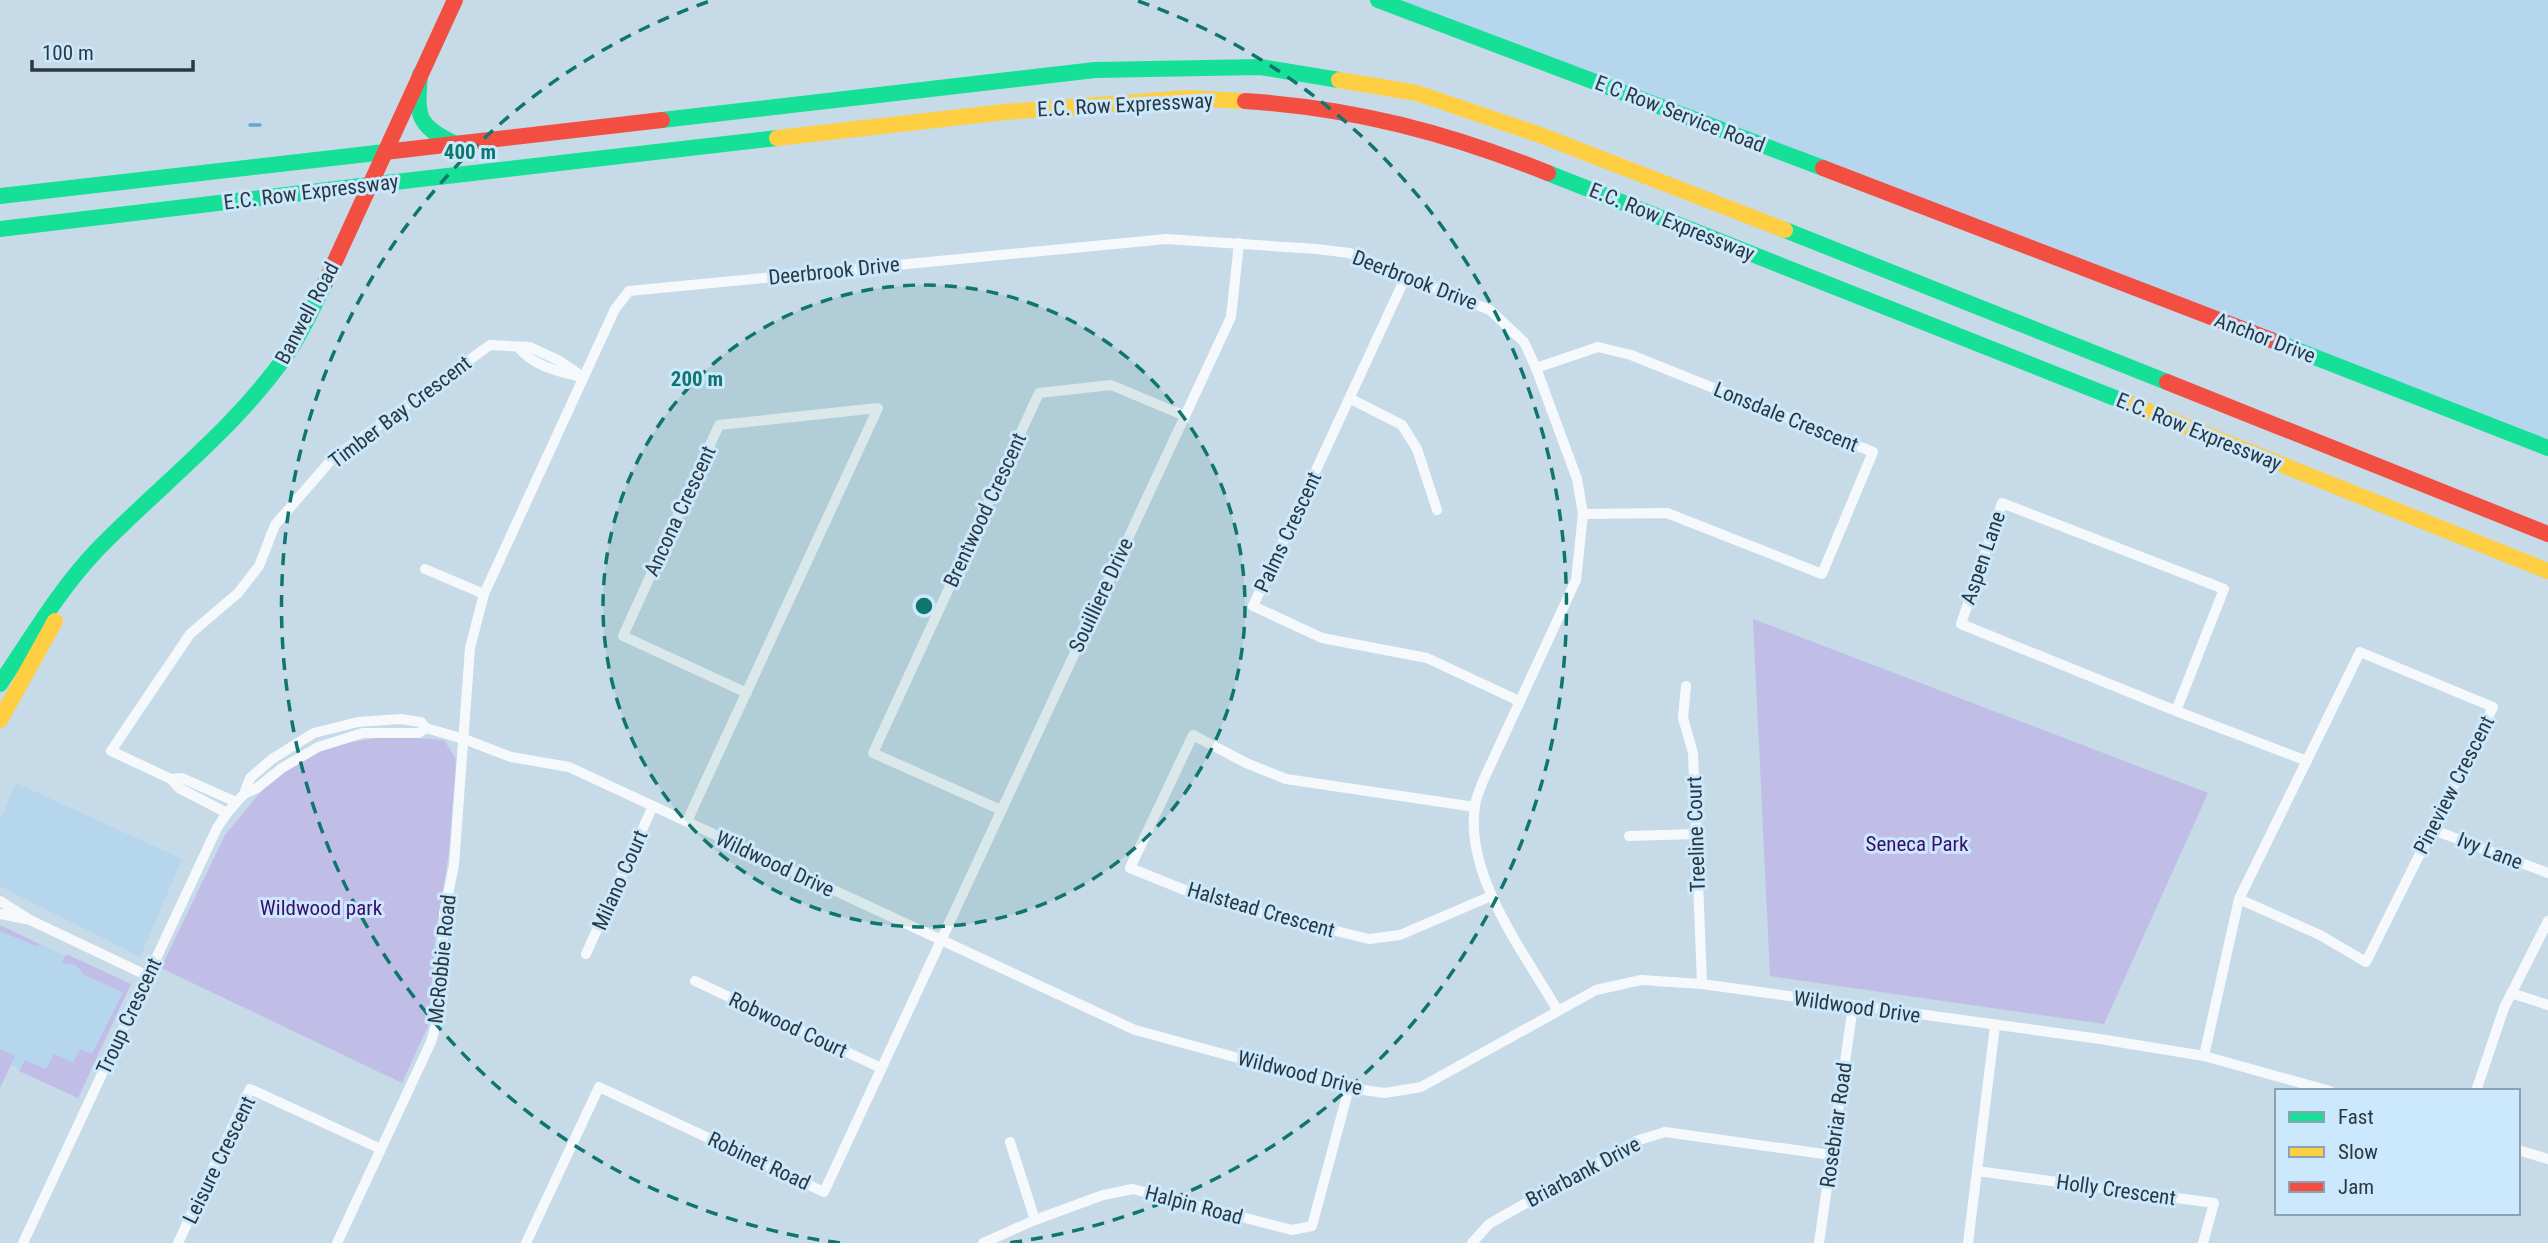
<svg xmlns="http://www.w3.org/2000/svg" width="2548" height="1243" viewBox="0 0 2548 1243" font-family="'Roboto Condensed',sans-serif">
  <rect width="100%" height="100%" fill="#c6dae8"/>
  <!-- built -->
  <g fill="#b6d6ed">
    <path d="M1390 0H2548V442Z"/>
    <path d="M16 783 182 859 140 957 0 886V820Z"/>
    <path d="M0 925 128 986 75 1096 0 1059Z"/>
  </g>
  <!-- green -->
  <g fill="#c0bde6">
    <path d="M1753 619 2208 793 2104 1024 1770 976Z"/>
    <path d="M390 736 444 740 456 759 449 852 435 941 428 1026 402 1083 161 968 225 835 269 782 327 746Z"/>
    <path d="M0 925 41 945 36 946 0 931Z"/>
    <path d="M66 954 131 984 78 1098 19 1071 25 1060 46 1069 54 1054 73 1063 80 1049 92 1054 123 992 84 975 76 965 62 963Z"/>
    <path d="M0 1049 15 1056 0 1088Z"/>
  </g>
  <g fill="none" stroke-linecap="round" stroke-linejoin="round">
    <!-- stream -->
    <path stroke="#60a8d4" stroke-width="3.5" d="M250 125H260"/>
    <!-- street -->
    <g stroke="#f6f9fc" stroke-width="10">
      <path d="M1406 276 1253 606 1322 638 1427 658 1519 701"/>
      <path d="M518 347C532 365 556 371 577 376"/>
      <path d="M1536 368 1598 347 1631 355 1873 452 1822 574 1667 513 1583 514"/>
      <path d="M1351 399 1402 425 1417 449 1437 510"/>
      <path d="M425 569 484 594"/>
      <path d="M1686 686 1683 718 1693 753 1702 984"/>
      <path d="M2176 711 1961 624 2002 503 2224 589 2176 711 2307 761"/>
      <path d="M171 779 182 778 236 802"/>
      <path d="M244 794 257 788 282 768 318 747 363 733H419L426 728"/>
      <path d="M1475 807 1286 779 1246 763 1193 735 1130 868 1212 901 1369 939 1400 935 1491 896"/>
      <path d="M1001 810 873 753 1039 393 1111 385 1185 416"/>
      <path d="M227 813 179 788 171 779 111 751 190 634 238 593 259 566 275 525 332 459 490 345 530 347 560 361 583 377"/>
      <path d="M687 822 694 806 878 408 719 425 623 636 747 693"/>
      <path d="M2431 829 2548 873"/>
      <path d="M1629 836 1696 834"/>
      <path d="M0 901 30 920 148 976"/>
      <path d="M0 914 25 919"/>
      <path d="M586 954 653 806"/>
      <path d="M695 981 881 1068"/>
      <path d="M2511 993 2548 1005"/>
      <path d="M2204 1056 2239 899 2360 652 2493 707 2366 962 2320 935 2239 899"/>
      <path d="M2476 1091 2504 1008 2548 921"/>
      <path d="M1010 1142 1035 1220"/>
      <path d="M2518 1150 2548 1159"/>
      <path d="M1977 1171 2214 1203 2203 1243"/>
      <path d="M23 1243 217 828 227 813 244 794 250 778 272 759 314 733 358 722 400 719 421 722 426 728 464 739 511 757 569 767 1135 1030 1349 1088 1385 1093 1421 1087 1596 990 1641 980 1702 984 2100 1039 2204 1056 2330 1091"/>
      <path d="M178 1243 250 1089 381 1149"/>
      <path d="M337 1243 431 1042 439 1014 444 913 454 865 470 648 484 594 615 309 629 291 1166 239 1317 249 1349 253 1490 310 1524 342 1536 368 1577 479 1583 514 1576 580 1483 781C1480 789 1476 798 1475 806 1464 875 1525 954 1558 1011"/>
      <path d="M526 1243 599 1087 824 1192 1231 317 1239 243"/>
      <path d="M983 1243 1035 1220 1103 1195 1133 1189 1292 1230 1312 1226 1349 1088"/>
      <path d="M1472 1243 1489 1224 1636 1141 1665 1132 1831 1155"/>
      <path d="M1819 1243 1853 1006"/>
      <path d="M1968 1243 1995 1026"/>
    </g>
    <!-- fast -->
    <g stroke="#16e098" stroke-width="16">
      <path d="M1378 0 1823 168"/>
      <path d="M420 74C417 114 415 125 454 143"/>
      <path d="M662 120 1095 70 1260 67 1339 80"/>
      <path d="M1548 173 2130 404"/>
      <path d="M369 185 777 138"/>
      <path d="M0 196 385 152"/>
      <path d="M0 229 369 185"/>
      <path d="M1785 230 2167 382"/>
      <path d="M2271 340 2548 448"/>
      <path d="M0 684C31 638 59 590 97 550 160 485 235 429 287 354 302 333 313 307 325 283"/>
    </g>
    <!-- slow -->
    <g stroke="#ffcf43" stroke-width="16">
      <path d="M1339 80 1417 93 1540 135 1785 230"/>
      <path d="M777 138 1005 112 1188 98 1245 101"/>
      <path d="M2130 404 2548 571"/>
      <path d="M0 720 55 621"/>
    </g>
    <!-- jam -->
    <g stroke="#f24e42" stroke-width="16">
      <path d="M1245 101C1354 108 1448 133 1548 173"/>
      <path d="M385 152 662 120"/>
      <path d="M1823 168 2271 340"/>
      <path d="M325 283 455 0"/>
      <path d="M2167 382 2548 534"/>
    </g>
  </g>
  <!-- distance rings -->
  <circle cx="924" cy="606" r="321" fill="#0f766e" fill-opacity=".12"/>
  <g fill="none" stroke="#0f766e" stroke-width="3.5" stroke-dasharray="12 9">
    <circle cx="924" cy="606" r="321"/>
    <path d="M840 1243A642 642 0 0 1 710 1M1138 1A642 642 0 0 1 1008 1243"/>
  </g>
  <g text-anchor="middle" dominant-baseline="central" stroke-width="6" stroke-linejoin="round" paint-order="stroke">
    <!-- street labels -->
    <g font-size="21" fill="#2a3842" stroke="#cce8fd">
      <text transform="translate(1125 105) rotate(-3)">E.C. Row Expressway</text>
      <text transform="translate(1680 114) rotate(21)">E C Row Service Road</text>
      <text transform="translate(311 192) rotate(-7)">E.C. Row Expressway</text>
      <text transform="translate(1672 222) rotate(22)">E.C. Row Expressway</text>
      <text transform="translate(834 271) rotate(-6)">Deerbrook Drive</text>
      <text transform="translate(1415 280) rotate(21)">Deerbrook Drive</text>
      <text transform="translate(307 313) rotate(-62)">Banwell Road</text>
      <text transform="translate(2265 338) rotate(21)">Anchor Drive</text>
      <text transform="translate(400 412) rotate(-37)">Timber Bay Crescent</text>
      <text transform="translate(1786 417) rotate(22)">Lonsdale Crescent</text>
      <text transform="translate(2199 432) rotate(22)">E.C. Row Expressway</text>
      <text transform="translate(985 510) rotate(-65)">Brentwood Crescent</text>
      <text transform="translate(680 511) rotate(-65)">Ancona Crescent</text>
      <text transform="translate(1288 532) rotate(-65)">Palms Crescent</text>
      <text transform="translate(1983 558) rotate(-71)">Aspen Lane</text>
      <text transform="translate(1101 595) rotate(-65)">Souilliere Drive</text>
      <text transform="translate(2454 785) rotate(-63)">Pineview Crescent</text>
      <text transform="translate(1696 834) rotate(-92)">Treeline Court</text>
      <text transform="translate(2490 851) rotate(21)">Ivy Lane</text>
      <text transform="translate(775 864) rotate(25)">Wildwood Drive</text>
      <text transform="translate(620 880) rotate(-66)">Milano Court</text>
      <text transform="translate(1261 910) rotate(16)">Halstead Crescent</text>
      <text transform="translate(442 959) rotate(-84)">McRobbie Road</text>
      <text transform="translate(1857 1007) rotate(8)">Wildwood Drive</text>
      <text transform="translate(129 1016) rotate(-65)">Troup Crescent</text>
      <text transform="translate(788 1025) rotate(25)">Robwood Court</text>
      <text transform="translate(1300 1073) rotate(14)">Wildwood Drive</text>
      <text transform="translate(1836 1125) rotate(-82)">Rosebriar Road</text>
      <text transform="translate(219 1160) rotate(-64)">Leisure Crescent</text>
      <text transform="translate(759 1161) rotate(25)">Robinet Road</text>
      <text transform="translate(1583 1172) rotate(-28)">Briarbank Drive</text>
      <text transform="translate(2116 1190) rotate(8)">Holly Crescent</text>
      <text transform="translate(1194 1205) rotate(15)">Halpin Road</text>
    </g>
    <!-- park labels -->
    <g font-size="21" fill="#3e0b6f" stroke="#cce8fd">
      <text x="1917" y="844">Seneca Park</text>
      <text x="321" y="908">Wildwood park</text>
    </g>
  </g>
  <circle cx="924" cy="606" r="10" fill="#0f766e" stroke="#cce8fd" stroke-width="3.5"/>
  <g font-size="21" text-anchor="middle" font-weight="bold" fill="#0f766e" stroke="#cce8fd" stroke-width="6" stroke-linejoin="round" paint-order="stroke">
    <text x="470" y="159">400 m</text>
    <text x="697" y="386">200 m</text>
  </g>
  <!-- legend -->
  <rect x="2275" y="1089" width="245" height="126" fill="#cce8fd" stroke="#8ba2b2" stroke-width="2"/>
  <rect x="2289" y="1112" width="35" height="10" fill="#16e098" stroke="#8ba2b2" stroke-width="2"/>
  <text x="2338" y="1124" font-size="21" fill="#2a3842">Fast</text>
  <rect x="2289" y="1147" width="35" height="10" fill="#ffcf43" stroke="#8ba2b2" stroke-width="2"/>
  <text x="2338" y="1159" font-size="21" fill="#2a3842">Slow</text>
  <rect x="2289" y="1182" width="35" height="10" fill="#f24e42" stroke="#8ba2b2" stroke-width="2"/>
  <text x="2338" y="1194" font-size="21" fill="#2a3842">Jam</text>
  <!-- scale -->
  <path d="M32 60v10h161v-10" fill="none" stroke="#2a3842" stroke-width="3.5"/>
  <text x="42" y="60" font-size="21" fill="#2a3842" stroke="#cce8fd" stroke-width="5" paint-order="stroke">100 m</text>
</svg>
